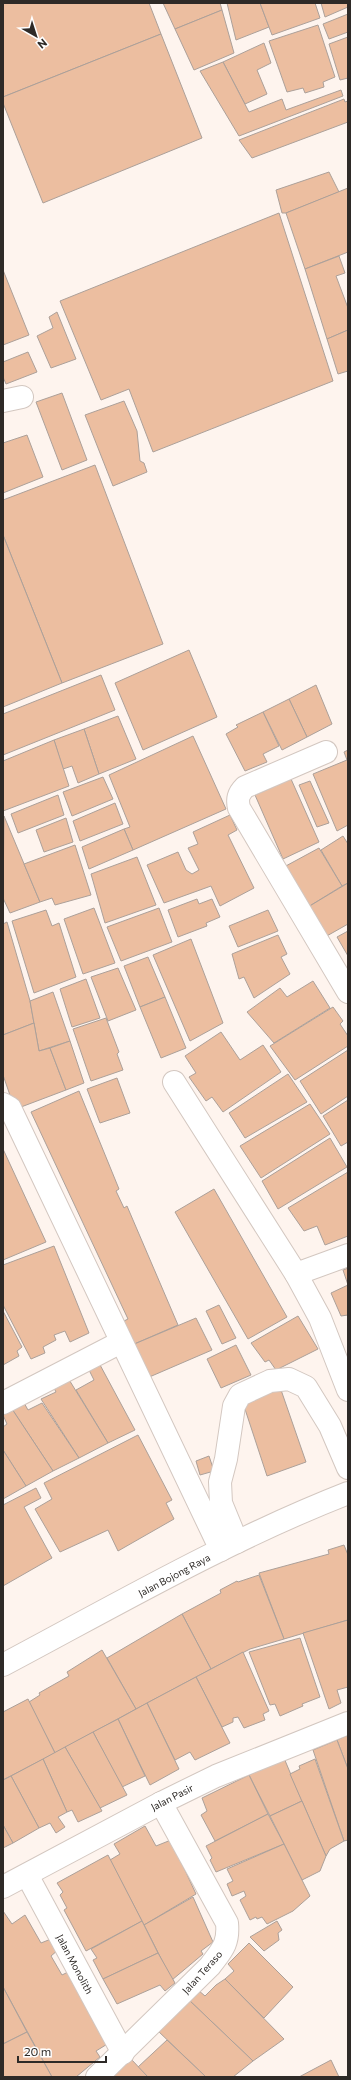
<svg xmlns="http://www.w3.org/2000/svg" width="351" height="2080" viewBox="0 0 351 2080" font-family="Commissioner,sans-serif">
  <rect width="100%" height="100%" fill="#fef4ee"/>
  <!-- building -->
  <g fill="#ecbea0" stroke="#aca099">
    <path d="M3 3H149L161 34 3 97Z"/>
    <path d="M163 3H220L222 10 175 29Z"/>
    <path d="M227 3H260L269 27 236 40Z"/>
    <path d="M260 3H315L320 18 272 35Z"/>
    <path d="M321 3H348V7L325 17Z"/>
    <path d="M222 10 234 53 194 70 175 29Z"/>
    <path d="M348 14V32L329 39 323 24Z"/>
    <path d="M318 25 335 77 323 82 324 87 305 93 303 88 287 92 269 41Z"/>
    <path d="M161 34 202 138 43 203 3 103V97Z"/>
    <path d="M348 37V78L340 80 329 44Z"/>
    <path d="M264 43 271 63 257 70 267 94 245 104 223 62Z"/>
    <path d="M223 62 249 112 282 99 286 110 341 90 343 96 239 136 200 71Z"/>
    <path d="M344 99 345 102 348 101V122L252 158 239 140Z"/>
    <path d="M329 172 339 192 286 213H282L276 190Z"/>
    <path d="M348 188V252L305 269 286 213Z"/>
    <path d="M279 213 333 381 153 452 129 389 101 400 60 301Z"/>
    <path d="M339 256 345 273 336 276 348 308V330L327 339 305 269Z"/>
    <path d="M3 270 29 335 3 345Z"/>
    <path d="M57 312 76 359 51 368 37 336 53 328 49 317Z"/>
    <path d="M348 330V371L338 374 327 339Z"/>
    <path d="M28 352 37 372 6 384 3 377V362Z"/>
    <path d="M62 393 87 460 62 470 36 402Z"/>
    <path d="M124 401 137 431 140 461 144 463 147 472 113 486 85 415Z"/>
    <path d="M27 435 43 477 3 493V443Z"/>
    <path d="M95 465 163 644 62 683 3 535V500Z"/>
    <path d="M3 535 62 683 3 707Z"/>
    <path d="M189 650 217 717 143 750 115 683Z"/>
    <path d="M101 675 115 710 3 755V714Z"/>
    <path d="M316 685 332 724 307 737 289 699Z"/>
    <path d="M289 699 307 737 282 750 263 712Z"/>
    <path d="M263 712 279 746 263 754 267 762 245 771 226 734 238 727 236 725Z"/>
    <path d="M118 716 136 759 99 774 84 729Z"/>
    <path d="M84 729 99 774 78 783 72 766 63 769 54 740Z"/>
    <path d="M193 736 226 809 133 850 124 829 130 827 109 775Z"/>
    <path d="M54 740 69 786 3 811V761Z"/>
    <path d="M348 750V825L337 831 313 774 347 760 344 752Z"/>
    <path d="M103 777 113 799 72 816 63 792Z"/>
    <path d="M291 779 319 842 283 859 255 795Z"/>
    <path d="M310 781 329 823 317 827 299 785Z"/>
    <path d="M58 795 64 815 18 833 11 814Z"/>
    <path d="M115 803 123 824 80 841 73 821Z"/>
    <path d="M230 815 237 830 228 835 254 888 220 906 211 886 164 903 147 865 178 852 186 870 192 874 199 870 188 848 198 844 193 832Z"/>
    <path d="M4 816 40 902 10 913 3 898Z"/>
    <path d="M66 818 73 842 44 852 36 830Z"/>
    <path d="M124 829 133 850 89 869 82 847Z"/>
    <path d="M343 836 348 844V883L342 886 321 850Z"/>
    <path d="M75 845 91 895 55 905 52 898 40 902 24 864Z"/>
    <path d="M319 848 342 886 308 907 284 867Z"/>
    <path d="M137 857 156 905 105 923 91 874Z"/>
    <path d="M348 883V924L325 937 308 907Z"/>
    <path d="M197 899 199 904 212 899 220 917 206 923 207 926 178 937 168 910Z"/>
    <path d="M94 908 115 963 83 974 64 919Z"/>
    <path d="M159 908 172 942 121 961 107 927Z"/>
    <path d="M46 910 52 926 59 923 76 977 34 993 12 921Z"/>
    <path d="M268 910 278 931 238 947 229 926Z"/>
    <path d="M7 922 30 1001 34 1023 3 1035V924Z"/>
    <path d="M348 931V956L337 937Z"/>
    <path d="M278 935 287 954 281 957 290 974 254 998 244 977 239 979 232 954Z"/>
    <path d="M191 939 223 1023 190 1041 153 955Z"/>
    <path d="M148 957 165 997 140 1007 124 966Z"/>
    <path d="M118 968 136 1010 108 1021 91 977Z"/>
    <path d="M86 979 100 1018 72 1027 60 989Z"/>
    <path d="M313 981 330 1008 274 1043 247 1012 280 988 287 997Z"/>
    <path d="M53 992 70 1041 39 1051 30 1001Z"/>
    <path d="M165 997 186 1048 161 1058 140 1007Z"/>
    <path d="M333 1007 343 1021 340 1024 348 1036V1046L295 1080 270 1046Z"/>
    <path d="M106 1018 119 1052 117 1054 123 1070 91 1081 73 1029Z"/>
    <path d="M34 1023 39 1051 50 1048 66 1090 21 1107 12 1101 3 1075V1035Z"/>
    <path d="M221 1032 240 1060 263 1045 281 1072 223 1112 212 1097 206 1101 189 1077 196 1073 185 1056Z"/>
    <path d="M70 1041 84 1083 66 1090 50 1048Z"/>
    <path d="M348 1050V1096L321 1114 300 1081Z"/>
    <path d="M288 1074 307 1102 245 1138 229 1113Z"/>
    <path d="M117 1078 130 1113 100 1123 87 1089Z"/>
    <path d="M79 1091 119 1189 116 1191 124 1208 127 1206 178 1325 132 1345 122 1322 128 1319 31 1112Z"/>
    <path d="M348 1100V1142L341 1146 323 1116Z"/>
    <path d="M310 1104 330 1134 261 1178 240 1146Z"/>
    <path d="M330 1138 347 1167 278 1209 262 1181Z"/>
    <path d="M3 1149 46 1242 3 1260Z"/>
    <path d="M348 1172V1236L325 1245 317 1226 304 1231 288 1208Z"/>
    <path d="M214 1189 287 1317 248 1339 175 1212Z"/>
    <path d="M54 1246 89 1333 70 1342 65 1331 54 1335 56 1340 43 1347 45 1353 31 1359 3 1305V1265Z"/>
    <path d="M348 1268V1315L341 1316 331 1293 348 1285 343 1270Z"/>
    <path d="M219 1305 236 1338 222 1344 206 1311Z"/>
    <path d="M3 1311 22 1347 17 1351 19 1356 3 1365Z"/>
    <path d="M298 1316 318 1349 276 1370 269 1360 265 1362 251 1343Z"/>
    <path d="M196 1318 212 1350 147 1378 132 1345Z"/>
    <path d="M236 1345 251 1375 221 1388 207 1359Z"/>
    <path d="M99 1363 135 1430 108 1443 76 1390 94 1380 89 1370Z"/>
    <path d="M68 1378 108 1443 79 1458 41 1399 56 1392 53 1386Z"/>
    <path d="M280 1387 306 1462 267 1476 242 1400Z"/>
    <path d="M23 1401 28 1410 42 1403 79 1458 53 1471 12 1409Z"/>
    <path d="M12 1409 53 1471 26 1486 3 1450V1427L7 1424 3 1415Z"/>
    <path d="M138 1435 172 1500 166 1503 174 1519 118 1551 108 1530 60 1552 35 1509 52 1499 44 1483Z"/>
    <path d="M3 1450 26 1486 3 1499Z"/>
    <path d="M209 1456 214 1471 200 1475 196 1461Z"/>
    <path d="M36 1488 41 1498 24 1507 52 1558 3 1586V1505Z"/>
    <path d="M344 1545 348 1555V1620L284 1639 259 1573 329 1554 328 1550Z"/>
    <path d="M259 1575 284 1639 250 1649 211 1669 182 1614 221 1593 220 1590 237 1581 238 1582Z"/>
    <path d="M182 1614 211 1669 136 1709 107 1658Z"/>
    <path d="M348 1620V1687L337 1690 341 1703 329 1709 303 1633Z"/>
    <path d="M300 1638 320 1697 302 1704 303 1706 280 1716 275 1704 270 1705 249 1652Z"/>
    <path d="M102 1650 136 1709 55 1753 29 1702 40 1695 39 1693 69 1676 67 1672Z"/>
    <path d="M243 1652 269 1711 263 1714 265 1720 244 1728 238 1717 233 1718V1722L222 1727 196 1677Z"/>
    <path d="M196 1677 230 1743 195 1760 190 1752 175 1760 147 1703Z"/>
    <path d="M28 1699 55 1753 3 1780V1712Z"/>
    <path d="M147 1703 179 1769 150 1785 118 1719Z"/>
    <path d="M118 1719 145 1776 122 1787 93 1732Z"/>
    <path d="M93 1732 127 1795 100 1808 65 1747Z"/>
    <path d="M348 1735V1769L337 1740Z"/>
    <path d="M337 1740 348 1769V1840L344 1841 313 1750Z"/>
    <path d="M65 1747 102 1811 78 1822 72 1810 67 1812 43 1759Z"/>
    <path d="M284 1758 302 1801 270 1816 249 1775Z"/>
    <path d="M43 1759 67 1812 58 1817 65 1827 56 1833 50 1823 39 1828 11 1776Z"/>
    <path d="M315 1759 344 1841 330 1849 326 1856 290 1774 300 1769 299 1766Z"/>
    <path d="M249 1775 268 1814 215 1841 201 1815 207 1811 202 1798Z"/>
    <path d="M11 1776 39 1828 13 1843 3 1825V1780Z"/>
    <path d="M302 1801 326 1856 320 1871 302 1880 270 1816Z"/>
    <path d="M268 1814 284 1844 216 1872 210 1860 212 1858 206 1846Z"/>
    <path d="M3 1825 13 1843 3 1848Z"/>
    <path d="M145 1826 156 1846 171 1840 196 1894 144 1925 110 1860 120 1854 114 1844Z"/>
    <path d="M284 1844 310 1896 293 1911 267 1924 262 1917 257 1919 256 1917 250 1920 240 1900 246 1896 244 1891 232 1896 227 1884 233 1881 227 1869Z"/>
    <path d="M108 1855 142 1921 86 1951 64 1910 67 1908 60 1895 63 1892 57 1883Z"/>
    <path d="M193 1897 213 1942 201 1951 203 1954 172 1980 144 1925Z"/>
    <path d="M3 1911 12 1924 25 1915 41 1943 51 1939 58 1950 51 1956 62 1975 68 1972 109 2043 96 2051 100 2057 76 2077H52L3 1987Z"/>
    <path d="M142 1921 158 1953 103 1979 93 1960 97 1958 91 1949Z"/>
    <path d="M277 1921 282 1930 278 1933 279 1940 264 1951 250 1937Z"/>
    <path d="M249 1943 293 1987 264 2018 225 1979 234 1971 228 1964Z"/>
    <path d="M158 1953 175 1983 165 1991 160 1985 117 2004 103 1979Z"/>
    <path d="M225 1979 284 2039 253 2061 189 2000 198 1990 205 1996 216 1985Z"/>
    <path d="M3 1987 27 2032 3 2044Z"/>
    <path d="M189 2000 253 2061 233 2077H206L157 2030Z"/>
    <path d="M27 2032 52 2077H3V2044Z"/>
    <path d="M167 2040 206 2077H148L138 2067Z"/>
    <path d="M131 2059 148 2077H112Z"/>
    <path d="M331 2060 339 2077H299Z"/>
  </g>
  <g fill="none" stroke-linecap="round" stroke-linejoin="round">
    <!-- minor casing -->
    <g stroke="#d3c7c0" stroke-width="24">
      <g id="minor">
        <path d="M3 401 22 397"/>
        <path d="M326 752 245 787C238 794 237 799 239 808L348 992"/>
        <path d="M174 1082 296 1274 320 1318 348 1390"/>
        <path d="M3 1104 10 1108 221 1550"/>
        <path d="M296 1274 348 1255"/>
        <path d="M3 1403 121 1342"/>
        <path d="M237 1542 221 1503 220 1482 226 1459 234 1406 240 1395 270 1381 289 1379 306 1387 330 1426 348 1468"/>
        <path d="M3 1665C116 1605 228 1540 348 1493"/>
        <path d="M27 1875 123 2053"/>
        <path d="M3 1887 161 1803 216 1776 348 1723"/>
        <path d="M97 2077 210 1966C222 1950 229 1944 227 1923L161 1803"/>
      </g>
    </g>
    <!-- minor -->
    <use href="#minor" stroke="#fff" stroke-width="22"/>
  </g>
  <g text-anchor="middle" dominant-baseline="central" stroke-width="3.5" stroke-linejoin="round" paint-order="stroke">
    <!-- street labels -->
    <g font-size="10" fill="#2e2a27" stroke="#fff">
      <text transform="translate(174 1575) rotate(-28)">Jalan Bojong Raya</text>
      <text transform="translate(172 1797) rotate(-27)">Jalan Pasir</text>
      <text transform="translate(75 1964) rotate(62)">Jalan Monolith</text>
      <text transform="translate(202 1972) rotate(-48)">Jalan Teraso</text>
    </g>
  </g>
  <!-- border -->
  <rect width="351" height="2080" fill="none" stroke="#2e2a27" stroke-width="8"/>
  <!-- north arrow -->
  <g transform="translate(36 36) rotate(141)" stroke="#ffffff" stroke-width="3" paint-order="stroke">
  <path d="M0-3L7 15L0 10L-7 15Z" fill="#2e2a27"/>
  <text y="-6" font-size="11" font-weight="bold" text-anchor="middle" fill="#2e2a27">N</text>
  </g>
  <!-- scale -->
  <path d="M18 2056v6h88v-6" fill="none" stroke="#2e2a27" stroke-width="2"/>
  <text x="24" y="2056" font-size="12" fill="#2e2a27" stroke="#ffffff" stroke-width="3" paint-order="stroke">20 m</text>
</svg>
